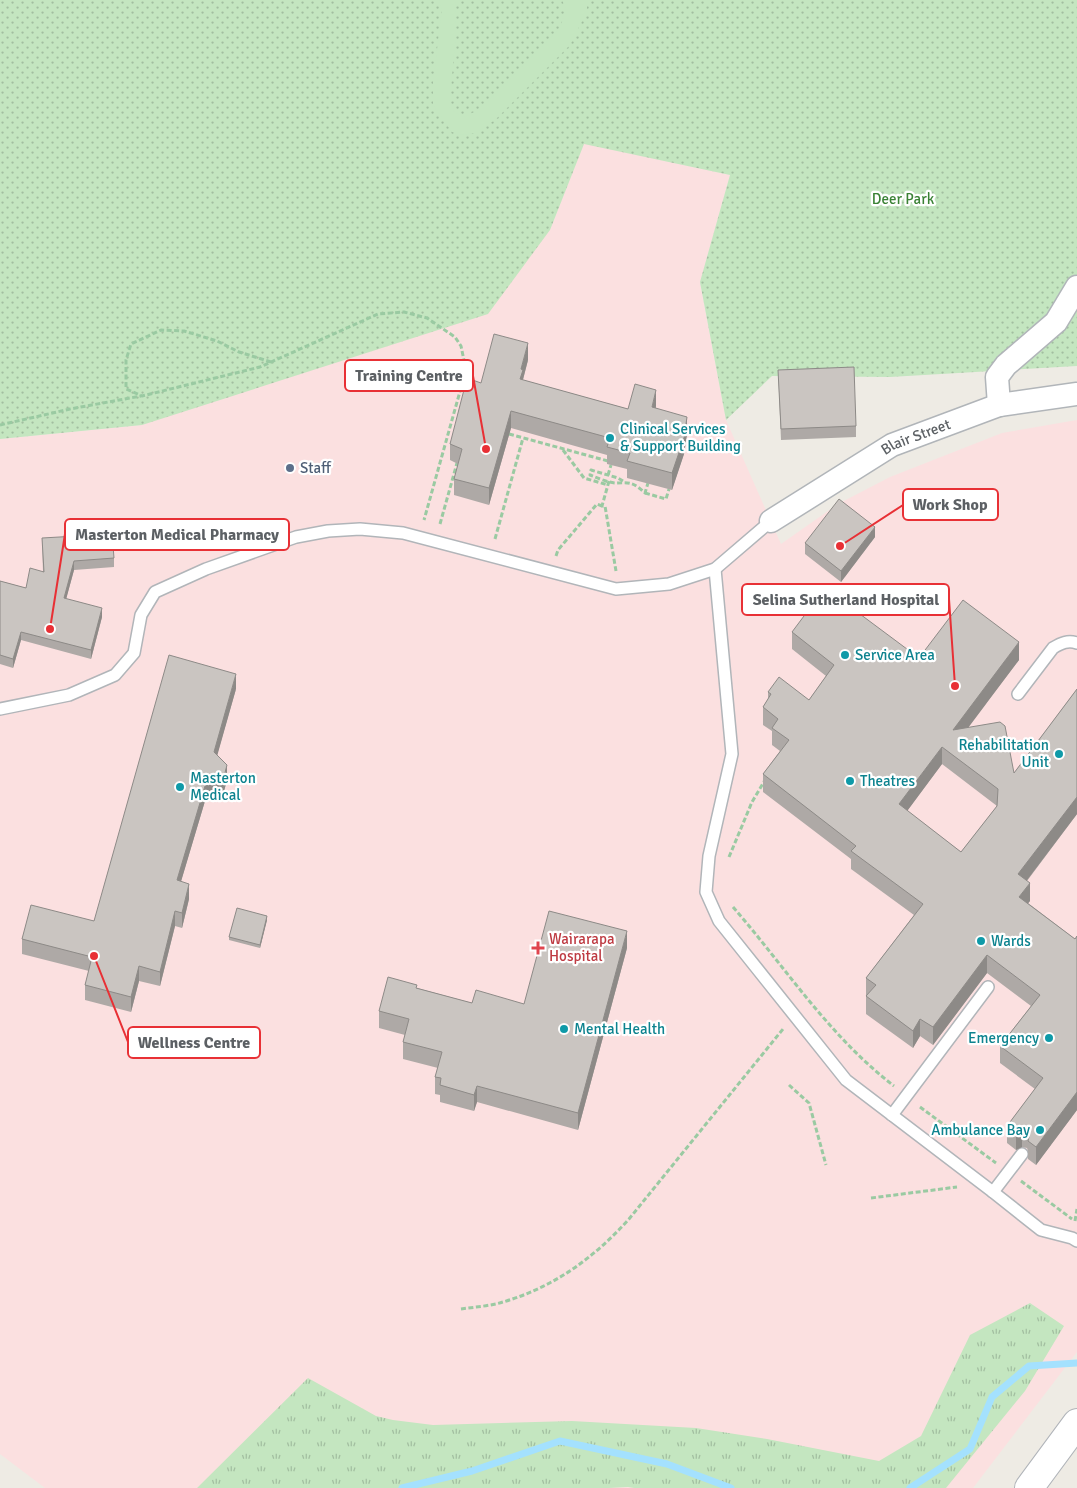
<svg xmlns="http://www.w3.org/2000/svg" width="1077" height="1488" viewBox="0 0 1077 1488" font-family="Signika,sans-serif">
  <defs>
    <pattern id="grass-tufts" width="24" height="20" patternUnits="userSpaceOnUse" patternTransform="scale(1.25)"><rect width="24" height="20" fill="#c4e6c0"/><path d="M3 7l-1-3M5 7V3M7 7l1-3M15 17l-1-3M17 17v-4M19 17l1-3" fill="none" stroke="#a2bea0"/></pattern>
    <pattern id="park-dots" width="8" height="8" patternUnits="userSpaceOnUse" patternTransform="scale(1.25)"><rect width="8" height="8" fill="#c4e6c0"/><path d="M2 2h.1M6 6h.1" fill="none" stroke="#a2bea0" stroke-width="1.8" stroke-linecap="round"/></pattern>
  </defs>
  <rect width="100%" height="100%" fill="#eeebe4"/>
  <!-- medical -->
  <path fill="#fbe0e0" d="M584 143 730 175 700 283 726 420 781 544 838 504 890 477 1002 433 1077 420V1352L973 1488H45L0 1454V439L142 425 550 230Z"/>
  <!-- grass -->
  <path fill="url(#grass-tufts)" d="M1030 1303 1064 1326 1025 1391 946 1488H634L628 1487 609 1488H197L308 1378 376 1416 393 1420 433 1425 572 1421 696 1428 767 1439 879 1461 921 1436 970 1335Z"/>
  <!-- park -->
  <path fill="url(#park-dots)" d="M0 0H1077V366L890 377 772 376 726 420 700 282 730 175 584 144 550 230 488 314 142 425 0 439Z"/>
  <!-- pitch -->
  <path fill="#c4e6c0" d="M439 0H455L456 33 449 108 463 117 481 109 560 28 566 9 562 0H587V11L570 45 496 119 476 133 461 135 452 132 433 105V82L442 9Z"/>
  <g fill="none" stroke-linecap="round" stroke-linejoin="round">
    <!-- stream -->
    <g stroke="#a4e1fe" stroke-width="7">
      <path d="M402 1488 472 1471 560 1441 667 1464 731 1488"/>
      <path d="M910 1488 970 1449 992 1397 1029 1366 1077 1363"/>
    </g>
    <!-- lane casing -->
    <g stroke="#b1b5b9" stroke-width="14">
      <g id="lane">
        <path d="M715 569 732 754 709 856 706 892 719 921 846 1080 993 1192 1041 1230 1072 1238 1077 1241"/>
        <path d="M1018 694 1053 648C1061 643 1068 640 1077 643"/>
        <path d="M0 709 69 695 115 675 134 653 141 615 155 592 206 569 296 537 328 531 360 529 403 533 616 589 669 584 715 569 771 521"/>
        <path d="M892 1115 988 987"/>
        <path d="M993 1192 1022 1154"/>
      </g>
    </g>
    <!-- street casing -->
    <g stroke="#b1b5b9" stroke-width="25">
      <g id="street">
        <path d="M999 405 997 377 1006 365 1056 322 1077 287"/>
        <path id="s1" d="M771 521 892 445 999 405 1077 394"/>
      </g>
    </g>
    <!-- secondary casing -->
    <g stroke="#b0b4b9" stroke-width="30">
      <path id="secondary" d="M1029 1488 1077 1423"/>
    </g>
    <!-- path -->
    <g stroke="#9acaa2" stroke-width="3" stroke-dasharray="5 2.5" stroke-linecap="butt">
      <path d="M271 362 239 352 217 341 184 331 161 330 131 344 126 360V389L142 396 260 367 378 314 404 312 427 318 455 337 461 346 466 370 424 520"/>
      <path d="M0 425 70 409 141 396"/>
      <path d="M509 434 608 461"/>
      <path d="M563 450 584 478 608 485"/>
      <path d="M608 475 611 465"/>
      <path d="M609 481 602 506H605L616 571"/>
      <path d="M623 481 618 478 591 470 590 475C598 478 608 483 617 483 631 482 634 483 645 493L648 483"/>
      <path d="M645 493 666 499 669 489"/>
      <path d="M440 524 457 463"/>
      <path d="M495 539 523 438"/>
      <path d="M556 556 558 550 597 504 602 506"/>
      <path d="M729 857 752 802 765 780"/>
      <path d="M733 907C786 968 829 1036 894 1086"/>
      <path d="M789 1085 809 1103 826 1165"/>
      <path d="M920 1107 996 1163"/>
      <path d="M1021 1181 1072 1219"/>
      <path d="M871 1198 957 1187"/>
      <path d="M1075 1221 1077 1209"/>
      <path d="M461 1309C475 1307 490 1306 503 1302 554 1287 594 1258 629 1219L783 1029"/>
    </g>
    <!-- lane -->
    <use href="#lane" stroke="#fff" stroke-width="11"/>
    <!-- street -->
    <use href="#street" stroke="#fff" stroke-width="22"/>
    <!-- secondary -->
    <use href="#secondary" stroke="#fff" stroke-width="28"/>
  </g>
  <!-- wall -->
  <g fill="#aea9a6" fill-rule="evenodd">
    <path d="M528 360 523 380 628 409 656 406V408L687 434 684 454 672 490 627 478V469L607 464V455L511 428 489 505 454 495V479L458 464 450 460V444Z"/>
    <path d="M778 370 856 426V437L781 440Z"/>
    <path d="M875 537 841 582 805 554V543Z"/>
    <path d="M42 538 114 558V567L74 570 66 599 102 617 91 659 21 640 13 668 0 664V581L26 588 43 572Z"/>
    <path d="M792 632 919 658 1019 660 968 727 1014 773 1077 689V814L1027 881 1030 901 1028 903 1075 939 1077 936V1110L1036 1165 1028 1159V1151L1027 1148 1022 1147 1016 1150 1007 1143V1126L1035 1089 1000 1063V1046L1031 1006 987 973 933 1045 920 1036 913 1048 866 1014V978L914 915 851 869V859L763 792V774L780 751 772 745V731L763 725V707L768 699V692L809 700 826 676 792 649ZM942 764 997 806 961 852 907 811Z"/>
    <path d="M236 689 217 755 227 780 223 795 205 801 181 881 189 899 182 928 175 926 160 986 139 981 131 1012 85 1000V985L89 971 22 954V939L94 921Z"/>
    <path d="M267 920 260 948 229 940V937Z"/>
    <path d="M627 948 578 1130 477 1102 474 1111 440 1102V1095L435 1094V1077L438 1068 403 1059V1042L405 1035 379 1028V1011L417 988 472 1003 524 1004Z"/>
  </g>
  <!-- shaded-wall -->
  <g fill="#8d8a87">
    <path d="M528 343V360L523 379V387L520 379 521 369Z"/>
    <path d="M656 390V406L652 424V407Z"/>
    <path d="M511 411V428L489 505V488Z"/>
    <path d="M687 417V434L684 454 672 490V473Z"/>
    <path d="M875 527V537L841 582V571Z"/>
    <path d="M74 561V570L64 607V598Z"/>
    <path d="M102 608V617L91 659V650Z"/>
    <path d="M21 632V640L13 668V659Z"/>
    <path d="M1019 642V660L953 748V730Z"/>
    <path d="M236 674V689L214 767V752Z"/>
    <path d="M942 747V764L899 822V804Z"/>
    <path d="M227 765V780L223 795 205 801 177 895V880L205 786Z"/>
    <path d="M1077 797V814L1018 892V874Z"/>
    <path d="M1030 883V901L1019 914V897Z"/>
    <path d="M189 884V899L182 928V913Z"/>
    <path d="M175 911V926L160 986V972Z"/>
    <path d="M267 916V920L260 948V945Z"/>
    <path d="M627 931V948L578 1130V1113Z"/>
    <path d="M987 955V973L933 1045V1027Z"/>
    <path d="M139 966V981L131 1012V997Z"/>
    <path d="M920 1019V1036L913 1048V1031Z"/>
    <path d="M477 1086V1102L474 1111V1095Z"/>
    <path d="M1077 1092V1110L1036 1165V1147Z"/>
    <path d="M1022 1129V1147L1016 1150V1132Z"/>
  </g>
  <!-- building -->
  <g fill="#cac5c1" stroke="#8d8a87" fill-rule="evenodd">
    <path d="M494 334 528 343 521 369 523 370 520 379 628 409 635 384 656 390 652 407 687 417 684 438 672 473 627 461 630 453 607 447 610 438 511 411 489 488 454 479 462 449 450 444 467 378 481 383Z"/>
    <path d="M854 367 856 426 781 429 778 370Z"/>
    <path d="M839 499 875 527 841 571 805 543Z"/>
    <path d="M112 534 114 558 74 561 64 598 102 608 91 650 21 632 13 659 0 655V581L26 588 30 568 44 572 42 538Z"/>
    <path d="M825 588 919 658 963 600 1019 642 953 730 1000 722 1005 726 1014 773 1077 689V797L1018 874 1030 883 1019 897 1075 939 1077 936V1092L1036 1147 1028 1141 1029 1137 1027 1131 1022 1129 1016 1132 1007 1126 1043 1078 1000 1046 1040 995 987 955 933 1027 920 1019 913 1031 866 996 876 985 866 978 923 904 851 851 856 846 763 774 789 740 772 728 778 719 763 707 771 694 768 692 779 677 809 700 834 665 792 632ZM942 747 998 789 997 806 961 852 899 804Z"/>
    <path d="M169 655 236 674 214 752 227 765 223 780 205 786 177 880 189 884 182 913 175 911 160 972 139 966 131 997 85 985 92 957 22 939 31 905 94 921Z"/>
    <path d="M237 908 267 916 260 945 229 937Z"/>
    <path d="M549 911 627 931 578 1113 477 1086 474 1095 440 1085 441 1078 435 1077 442 1052 403 1042 409 1019 379 1011 388 977 417 985 416 988 472 1003 476 990 524 1004Z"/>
  </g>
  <!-- markers -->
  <g fill="#0f9aa8" stroke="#fff" stroke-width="2">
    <circle cx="610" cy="438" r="5"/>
    <circle cx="845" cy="655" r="5"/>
    <circle cx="1059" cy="754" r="5"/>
    <circle cx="850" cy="781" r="5"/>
    <circle cx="180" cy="787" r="5"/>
    <circle cx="981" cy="941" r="5"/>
    <circle cx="564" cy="1029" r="5"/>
    <circle cx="1049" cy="1038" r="5"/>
    <circle cx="1040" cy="1130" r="5"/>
  </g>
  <circle fill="#5c6f8a" stroke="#fff" stroke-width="2" cx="290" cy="468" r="5"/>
  <path fill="#e0444e" stroke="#fff" stroke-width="2" d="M535.5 940.5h5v5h5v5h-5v5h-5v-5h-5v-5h5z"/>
  <g text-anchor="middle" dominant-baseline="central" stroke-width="4.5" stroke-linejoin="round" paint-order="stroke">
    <!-- park labels -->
    <g font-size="15" fill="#3a8235" stroke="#fff">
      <text x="903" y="199">Deer Park</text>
    </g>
    <!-- culture labels -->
    <g font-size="15" fill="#0d838f" stroke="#fff" text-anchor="start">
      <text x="620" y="429">Clinical Services<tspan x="620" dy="17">&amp; Support Building</tspan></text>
      <text x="855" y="655">Service Area</text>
      <text x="1049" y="745" text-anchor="end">Rehabilitation<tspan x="1049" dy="17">Unit</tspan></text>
      <text x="190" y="778">Masterton<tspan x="190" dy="17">Medical</tspan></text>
      <text x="860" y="781">Theatres</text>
      <text x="991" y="941">Wards</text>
      <text x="574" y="1029">Mental Health</text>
      <text x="1039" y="1038" text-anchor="end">Emergency</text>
      <text x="1030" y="1130" text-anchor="end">Ambulance Bay</text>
    </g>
    <!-- street labels -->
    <g font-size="15" fill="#5c6064" stroke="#fff">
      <text stroke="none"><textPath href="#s1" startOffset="168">Blair Street</textPath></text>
    </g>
    <!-- service labels -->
    <g font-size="15" fill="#4e5e75" stroke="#fff" text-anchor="start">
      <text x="300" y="468">Staff</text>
    </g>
    <!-- health labels -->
    <g font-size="15" fill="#be3a42" stroke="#fff" text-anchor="start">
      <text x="549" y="939">Wairarapa<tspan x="549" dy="17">Hospital</tspan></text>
    </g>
  </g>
  <!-- callouts -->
  <path fill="none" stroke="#e83035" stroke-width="2" d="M486 449L473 376M840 546L903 505M50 629L65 534M955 686L949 599M94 956L128 1042"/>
  <g fill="#e83035" stroke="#fff" stroke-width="2">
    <circle cx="486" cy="449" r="5"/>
    <circle cx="840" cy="546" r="5"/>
    <circle cx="50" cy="629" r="5"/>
    <circle cx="955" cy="686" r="5"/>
    <circle cx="94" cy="956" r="5"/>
  </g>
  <g fill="#fff" stroke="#e83035" stroke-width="2">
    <rect x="345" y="360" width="128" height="31" rx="5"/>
    <rect x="903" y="489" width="95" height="31" rx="5"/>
    <rect x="65" y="519" width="224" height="31" rx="5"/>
    <rect x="742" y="584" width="207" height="31" rx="5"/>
    <rect x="128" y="1027" width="132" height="31" rx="5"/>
  </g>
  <g font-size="16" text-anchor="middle" font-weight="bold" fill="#5c6064">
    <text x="409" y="381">Training Centre</text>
    <text x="950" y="510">Work Shop</text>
    <text x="177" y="540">Masterton Medical Pharmacy</text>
    <text x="846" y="605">Selina Sutherland Hospital</text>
    <text x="194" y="1048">Wellness Centre</text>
  </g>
</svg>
